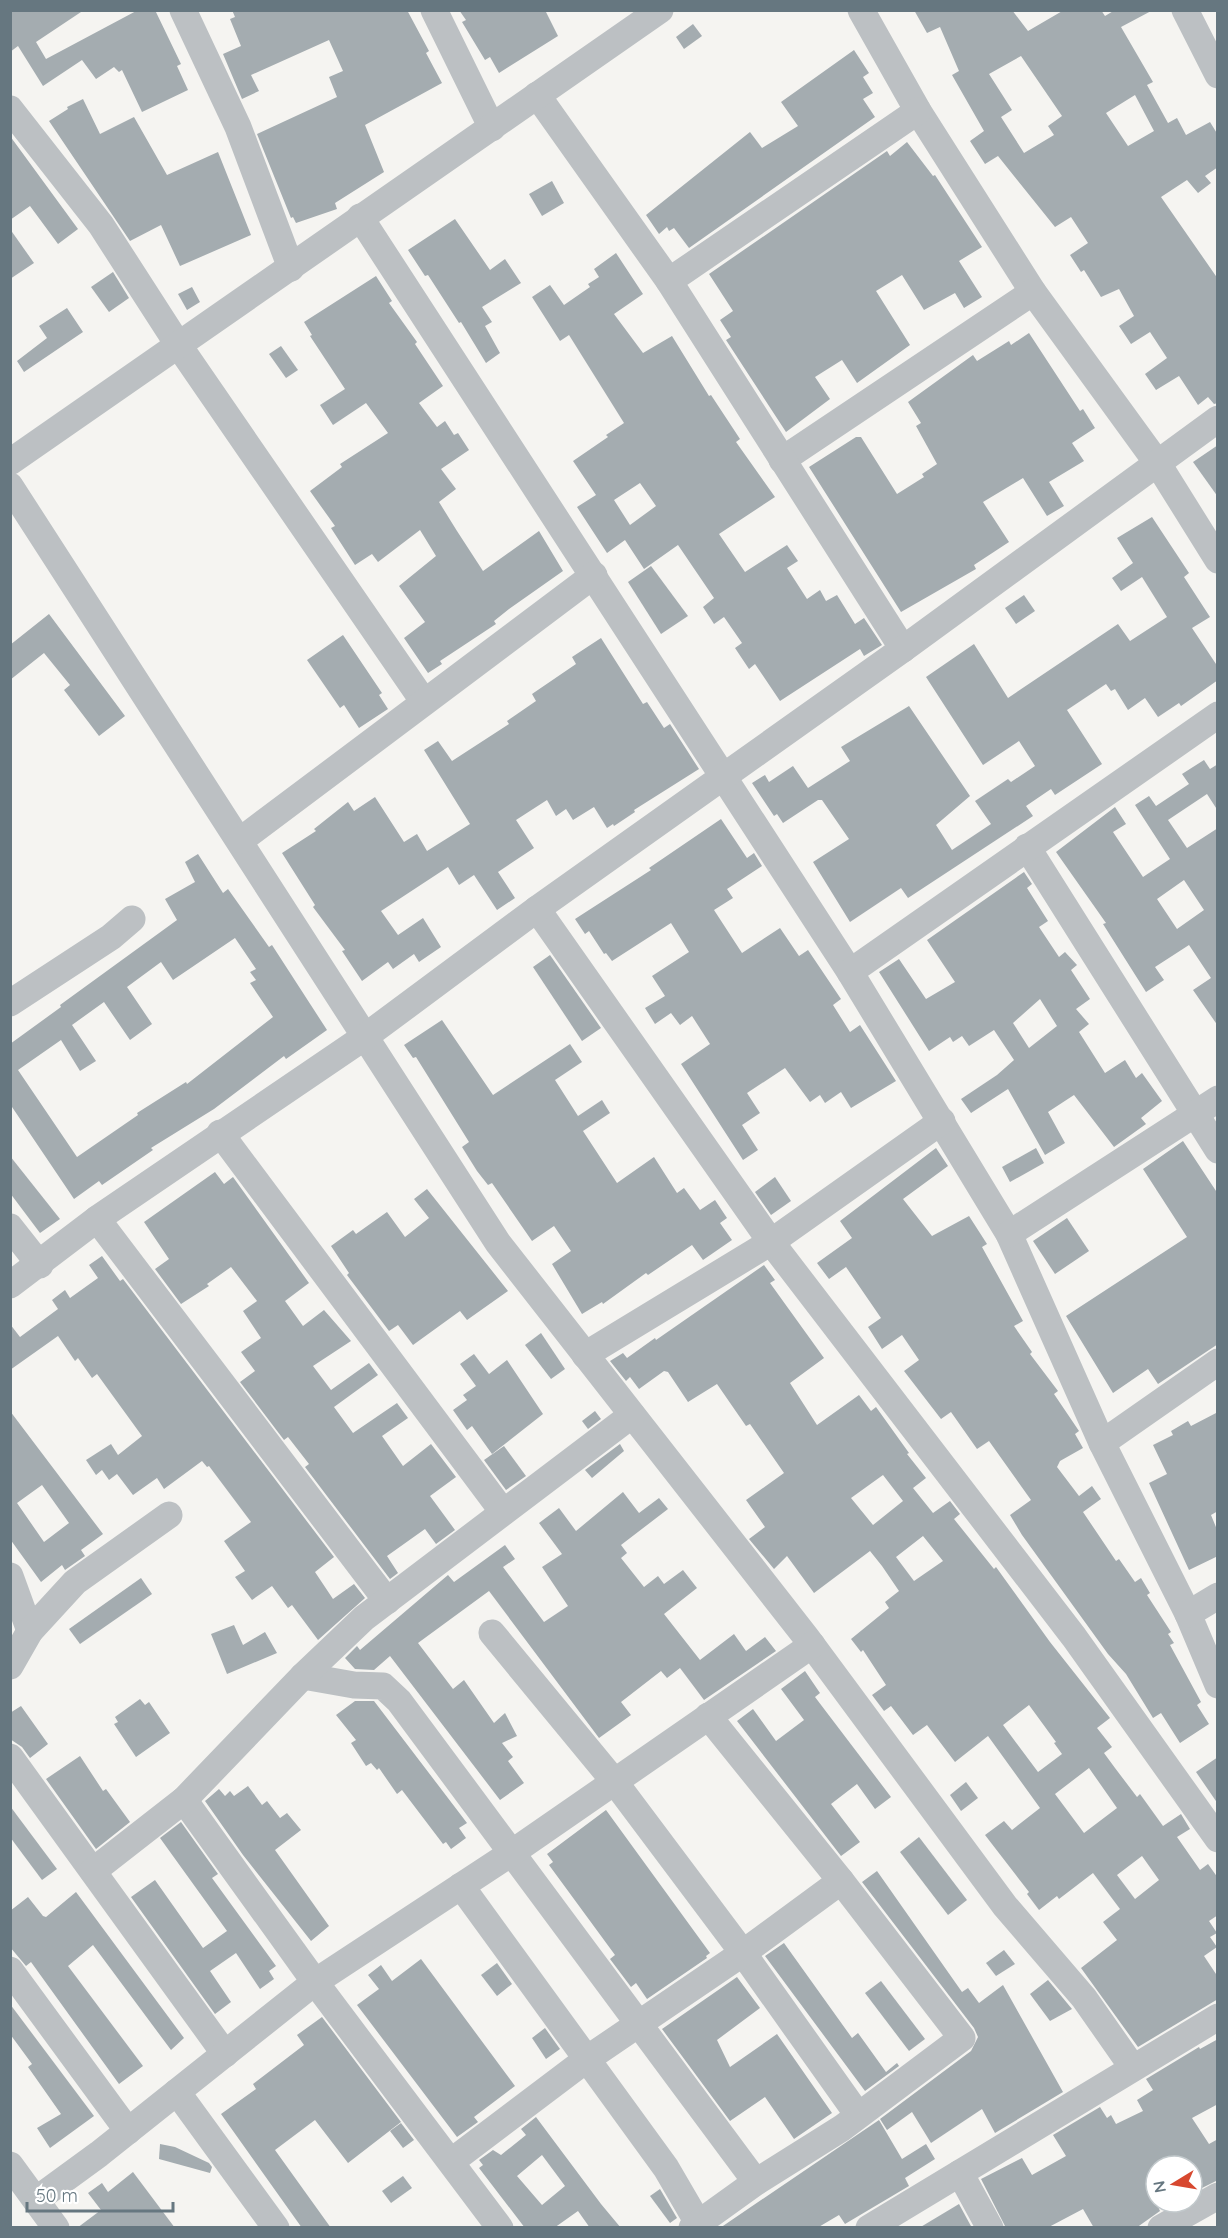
<svg xmlns="http://www.w3.org/2000/svg" width="1228" height="2238" viewBox="0 0 1228 2238" font-family="Quicksand,sans-serif">
  <rect width="100%" height="100%" fill="#f5f4f1"/>
  <!-- building -->
  <g fill="#a4acb0" fill-rule="evenodd">
    <path d="M10 10H84L36 42 46 59 138 10H155L181 64 177 66 188 90 142 112 122 70 119 72 114 67 96 79 82 60 43 86 18 46 10 52Z"/>
    <path d="M232 10H407L429 51 426 53 442 83 365 125 384 172 335 203 337 209 296 223 293 217 291 218 257 134 337 97 329 77 343 71 329 40 251 75 259 91 242 99 223 54 241 46 230 19 235 17Z"/>
    <path d="M459 10H545L558 36 499 73 490 57 485 60 462 22 466 20Z"/>
    <path d="M914 10H1012L1028 31 1064 10H1101L1105 16 1115 10H1153L1121 27 1153 82 1147 85 1168 123 1177 118 1186 135 1210 122 1218 135V167L1205 176 1211 183 1198 193 1187 180 1161 197 1218 279V403L1214 404 1208 397 1198 405 1179 376 1156 390 1145 374 1167 358 1150 332 1131 344 1119 326 1134 316 1119 289 1101 297 1084 270 1081 272 1070 255 1088 243 1071 217 1055 227 998 156 985 164 970 141 984 131 952 75 959 71 940 27 927 33ZM1021 56 1062 116 1048 126 1054 135 1024 153 1001 117 1012 110 989 74ZM1135 95 1154 131 1128 146 1106 113Z"/>
    <path d="M693 24 702 36 684 49 676 37Z"/>
    <path d="M854 50 869 73 863 77 873 93 863 99 875 117 689 248 674 228 669 231 667 227 659 234 646 215 750 132 762 148 798 126 781 102Z"/>
    <path d="M83 99 100 134 134 117 167 175 218 152 251 235 180 266 161 225 130 241 49 121 68 109 67 107Z"/>
    <path d="M10 136 78 229 58 244 30 206 10 220Z"/>
    <path d="M907 142 933 176 935 175 982 247 959 261 982 297 964 308 955 293 924 310 902 275 876 291 910 345 857 383 842 360 815 377 830 399 786 432 726 340 731 337 720 320 733 311 709 274 887 151 890 156Z"/>
    <path d="M552 181 564 203 542 216 529 194Z"/>
    <path d="M455 219 490 270 505 259 521 283 482 307 492 322 485 326 500 353 486 363 461 322 459 323 428 275 425 276 408 250Z"/>
    <path d="M10 229 34 263 10 279Z"/>
    <path d="M616 253 643 294 614 314 643 353 672 336 709 396 711 395 740 439 736 442 775 497 719 534 745 572 787 545 798 561 787 568 807 599 820 590 826 601 837 595 855 624 864 618 882 645 864 656 860 649 780 701 755 664 749 669 735 648 742 643 724 617 714 624 703 607 714 598 678 545 644 569 625 540 607 553 577 507 596 495 573 461 608 437 606 435 624 423 569 335 560 341 532 297 550 285 564 305 590 287 588 284 599 277 594 269ZM640 483 656 506 630 525 614 500Z"/>
    <path d="M113 272 129 298 109 312 91 287Z"/>
    <path d="M376 276 392 301 389 303 417 342 415 344 443 386 419 403 437 427 445 421 454 435 458 433 469 450 441 469 456 489 439 502 457 531 483 571 539 531 563 571 509 609 494 621 496 624 440 661 442 664 428 673 404 638 425 622 399 586 436 556 420 530 378 562 372 554 355 565 331 528 335 526 310 491 342 467 340 464 388 433 366 403 333 425 320 405 345 389 310 336 312 335 304 322Z"/>
    <path d="M192 287 200 302 187 310 178 294Z"/>
    <path d="M67 308 83 332 24 372 17 361 47 338 39 326Z"/>
    <path d="M1029 333 1080 411 1083 409 1095 428 1072 443 1084 461 1049 482 1064 506 1047 516 1023 478 983 502 1009 542 974 565 976 569 901 612 809 467 856 437H861L897 494 924 477 922 474 937 464 916 426 921 423 908 402 973 355 977 361 1009 341 1011 345Z"/>
    <path d="M281 346 298 370 286 378 269 354Z"/>
    <path d="M1218 445V497L1193 462Z"/>
    <path d="M1152 517 1189 573 1184 577 1210 617 1192 628 1218 667V680L1181 706 1179 703 1158 717 1145 698 1128 710 1115 689 1111 691 1106 684 1067 710 1102 764 1055 795 1051 789 1026 806 1033 816 908 898 901 888 850 922 813 862 849 839 822 800H818L783 823 777 814 774 816 752 783 765 775 769 782 793 766 808 788 850 761 841 747 909 706 970 796 936 825 952 850 991 824 975 801 1008 779 1011 782 1035 766 1019 741 983 765 926 677 974 644 1008 698 1118 624 1130 641 1167 617 1142 577 1121 591 1112 578 1133 563 1117 538Z"/>
    <path d="M651 566 688 616 661 634 628 582Z"/>
    <path d="M1024 595 1035 611 1016 624 1005 608Z"/>
    <path d="M49 614 125 716 99 736 64 690 70 685 44 653 10 680V645Z"/>
    <path d="M343 635 382 693 379 695 388 709 359 728 344 705 340 708 307 660Z"/>
    <path d="M601 638 643 704 647 702 664 728 670 724 699 769 634 810 635 812 614 826 613 824 607 828 594 807 573 820 566 809 556 816 547 800 516 820 534 848 498 872 515 898 497 910 474 875 459 885 448 867 381 911 398 935 423 918 441 947 419 962 414 954 393 969 388 962 362 981 342 951 345 950 313 907 315 905 282 853 316 831 314 829 348 802 354 811 375 797 404 842 417 834 427 851 470 824 424 750 438 741 452 761 509 724 507 721 536 701 532 694 576 664 572 657Z"/>
    <path d="M1204 760 1210 769 1218 764V811L1207 794 1168 820 1187 848 1218 828V1026L1193 990 1211 978 1189 945 1155 967 1164 980 1146 992 1103 924 1106 923 1056 852 1115 807 1126 824 1113 832 1143 877 1170 859 1135 805 1149 796 1156 806 1189 784 1182 774ZM1184 880 1204 910 1177 929 1157 899Z"/>
    <path d="M721 819 747 858 754 853 762 866 727 889 733 898 714 910 742 953 780 928 799 956 808 950 841 999 833 1005 850 1032 860 1025 896 1081 851 1108 841 1092 825 1103 820 1095 810 1102 785 1068 747 1093 760 1113 742 1125 758 1150 743 1160 681 1064 710 1044 692 1016 680 1025 671 1013 655 1024 645 1008 665 996 652 976 689 952 671 923 612 961 606 953 604 954 589 931 585 934 575 919 651 870 649 868Z"/>
    <path d="M198 854 223 893 228 889 269 947 272 945 327 1030 286 1059 284 1056 214 1109 151 1148 153 1150 102 1185 99 1181 74 1199 10 1104V1044L61 1007 60 1005 177 920 165 899 195 882 185 862ZM235 938 256 969 250 972 256 980 250 983 273 1017 187 1084 186 1082 137 1113 138 1115 77 1157 18 1070 61 1040 80 1071 96 1061 72 1025 104 1002 130 1040 152 1024 127 987 161 962 173 980Z"/>
    <path d="M1024 872 1032 884 1027 888 1048 921 1039 927 1059 957 1065 952 1077 965 1071 970 1090 999 1076 1009 1089 1024 1079 1032 1105 1073 1125 1060 1136 1078 1142 1073 1162 1101 1141 1118 1146 1124 1114 1147 1074 1095 1048 1112 1065 1143 1045 1155 1008 1089 971 1113 961 1099 997 1075 1014 1060 994 1030 969 1046 962 1036 953 1042 950 1037 929 1051 879 972 899 959 926 999 955 982 927 940ZM1040 999 1057 1026 1029 1048 1013 1023Z"/>
    <path d="M550 955 601 1028 582 1041 533 967Z"/>
    <path d="M442 1020 493 1095 570 1044 582 1062 555 1080 578 1116 602 1100 610 1113 583 1131 617 1183 654 1157 677 1193 684 1188 700 1210 715 1200 727 1218 720 1223 732 1240 703 1260 692 1245 648 1275 646 1273 603 1304 602 1302 582 1314 552 1264 571 1251 554 1226 532 1241 492 1183 488 1185 477 1171 462 1147 469 1142 416 1057 413 1058 404 1045Z"/>
    <path d="M1183 1141 1218 1194V1344L1158 1384 1148 1369 1113 1393 1066 1316 1187 1237 1143 1169Z"/>
    <path d="M936 1148 948 1166 903 1199 932 1236 969 1216 987 1244 982 1247 1023 1321 1014 1326 1032 1352 1030 1354 1058 1391 1054 1394 1079 1431 1075 1434 1083 1448 1060 1461 1057 1467 1079 1496 1092 1486 1101 1499 1083 1512 1116 1561 1119 1559 1135 1582 1141 1578 1150 1593 1147 1595 1171 1632 1168 1634 1174 1643 1170 1645 1201 1702 1197 1705 1209 1724 1180 1743 1161 1713 1153 1718 1126 1674 1108 1654 1022 1535 1010 1515 1031 1500 989 1441 977 1449 951 1412 941 1419 904 1371 919 1360 902 1335 882 1349 868 1327 881 1318 846 1267 829 1279 817 1263 852 1238 840 1221Z"/>
    <path d="M1036 1148 1044 1163 1010 1182 1002 1167Z"/>
    <path d="M10 1156 60 1219 40 1233 10 1193Z"/>
    <path d="M215 1172 224 1184 233 1177 309 1283 285 1301 303 1326 324 1310 351 1341 313 1366 331 1390 369 1363 378 1375 334 1407 353 1433 397 1403 408 1418 382 1436 403 1466 431 1444 456 1477 430 1496 455 1530 436 1544 425 1529 387 1556 398 1573 390 1579 305 1467 309 1464 288 1437 284 1440 240 1382 255 1371 241 1352 261 1338 243 1311 257 1301 231 1267 207 1284 209 1286 181 1304 155 1269 169 1259 144 1222Z"/>
    <path d="M775 1177 791 1201 771 1215 755 1192Z"/>
    <path d="M427 1189 508 1291 467 1320 460 1311 413 1345 398 1325 389 1331 347 1275 349 1273 331 1246 353 1230 356 1234 387 1212 405 1237 429 1218 414 1199Z"/>
    <path d="M1067 1218 1089 1251 1055 1274 1033 1241Z"/>
    <path d="M102 1256 120 1281 123 1279 334 1557 315 1572 333 1599 354 1584 365 1598 318 1640 292 1605 288 1608 272 1586 252 1600 235 1577 245 1571 224 1541 251 1522 209 1466 207 1467 202 1461 164 1489 157 1478 133 1495 117 1474 109 1480 102 1470 96 1475 86 1460 111 1444 118 1455 142 1436 97 1374 92 1378 78 1358 75 1361 58 1336 10 1370V1324L20 1337 58 1309 52 1300 65 1290 70 1298 98 1278 89 1265Z"/>
    <path d="M764 1265 775 1280 770 1283 824 1358 790 1383 817 1425 859 1395 871 1411 876 1407 909 1453 907 1454 926 1478 913 1488 933 1513 950 1501 960 1514 954 1519 994 1569 996 1567 1050 1642 1110 1718 1097 1728 1112 1747 1104 1753 1115 1768 1137 1797 1140 1794 1163 1826 1181 1814 1190 1829 1177 1837 1200 1870 1208 1864 1218 1878V1915L1209 1921 1217 1933 1210 1937 1217 1947 1204 1956 1218 1977V1999L1138 2047 1081 1968 1117 1940 1103 1922 1120 1909 1093 1873 1059 1899 1057 1896 1039 1910 1027 1894 1029 1892 985 1835 1004 1821 1012 1830 1040 1808 988 1736 955 1762 927 1725 913 1735 891 1706 884 1711 872 1695 886 1685 863 1650 861 1652 851 1639 889 1608 885 1602 899 1591 882 1566 870 1551 814 1593 787 1556 774 1569 749 1539 765 1527 746 1500 784 1473 750 1424 746 1426 717 1384 688 1402 668 1372 664 1371 639 1389 630 1377 626 1381 610 1361 623 1353 627 1358 655 1338 656 1340ZM883 1475 903 1501 873 1525 851 1498ZM923 1536 943 1561 914 1581 896 1557ZM1029 1705 1056 1742 1054 1743 1062 1754 1038 1772 1003 1725ZM1089 1768 1117 1808 1084 1833 1055 1794ZM1142 1856 1159 1880 1135 1899 1117 1875Z"/>
    <path d="M541 1333 565 1369 551 1379 525 1345Z"/>
    <path d="M474 1354 489 1374 507 1360 543 1414 492 1454 472 1426 467 1430 453 1410 467 1400 463 1395 476 1386 460 1364Z"/>
    <path d="M10 1411 103 1534 81 1550 85 1556 65 1570 62 1565 41 1582 10 1539ZM42 1485 69 1523 44 1542 17 1503Z"/>
    <path d="M595 1411 601 1419 588 1429 582 1421Z"/>
    <path d="M1218 1412V1511L1211 1515 1218 1532V1556L1189 1570 1149 1483 1167 1474 1153 1445 1173 1435 1171 1431 1188 1421 1191 1426Z"/>
    <path d="M620 1444 624 1451 592 1478 585 1470Z"/>
    <path d="M504 1446 526 1476 506 1490 484 1460Z"/>
    <path d="M623 1492 639 1513 659 1498 668 1509 621 1545 627 1553 621 1558 644 1587 658 1576 664 1584 683 1570 697 1588 664 1614 700 1660 734 1634 746 1651 765 1637 776 1651 704 1700 680 1668 667 1678 661 1671 621 1702 631 1715 599 1738 489 1591 418 1643 453 1689 464 1680 494 1723 505 1713 517 1736 502 1743 513 1757 508 1761 524 1783 500 1800 390 1656 374 1670 355 1669 345 1658 357 1646 360 1650 448 1575 454 1582 505 1545 515 1559 503 1567 544 1622 568 1606 542 1567 562 1554 539 1523 559 1508 576 1531Z"/>
    <path d="M141 1578 152 1594 80 1644 69 1629Z"/>
    <path d="M234 1625 243 1645 265 1632 277 1653 227 1674 211 1634Z"/>
    <path d="M805 1671 820 1693 815 1697 891 1797 875 1809 857 1784 831 1804 860 1842 841 1856 737 1721 753 1709 776 1741 804 1720 781 1689Z"/>
    <path d="M140 1699 145 1705 149 1702 170 1733 136 1757 114 1724 118 1722 115 1717Z"/>
    <path d="M355 1701H374L467 1823 459 1828 466 1838 451 1849 446 1842 443 1844 402 1790 397 1794 379 1768 377 1770 371 1763 366 1766 351 1743 356 1740 336 1715Z"/>
    <path d="M21 1706 48 1744 30 1758 22 1747 10 1739V1713Z"/>
    <path d="M80 1756 103 1791 106 1789 130 1822 96 1849 46 1779Z"/>
    <path d="M1218 1757V1804L1196 1772Z"/>
    <path d="M966 1782 978 1798 961 1811 950 1795Z"/>
    <path d="M248 1786 262 1805 267 1801 280 1818 287 1813 301 1830 275 1850 329 1926 311 1941 243 1855 205 1801 219 1789 225 1796 230 1791 234 1796Z"/>
    <path d="M10 1806 57 1869 42 1880 10 1837Z"/>
    <path d="M606 1810 710 1953 706 1956 707 1958 647 1999 636 1983 631 1987 610 1959 615 1955 549 1865 553 1862 547 1854Z"/>
    <path d="M181 1822 218 1874 212 1878 276 1966 269 1971 274 1979 260 1989 236 1953 210 1971 231 2002 215 2014 131 1897 155 1880 203 1948 227 1931 160 1838Z"/>
    <path d="M919 1837 967 1900 948 1915 900 1852Z"/>
    <path d="M877 1871 962 1992 968 1988 979 2003 1003 1985 1063 2092 995 2133 982 2109 931 2143 912 2112 887 2130 880 2119 971 2051 978 2037 974 2028 862 1882Z"/>
    <path d="M76 1892 184 2038 171 2050 93 1945 68 1966 143 2066 119 2084 31 1962 26 1966 10 1947V1911L28 1897 43 1916 46 1917Z"/>
    <path d="M784 1943 852 2038 858 2033 886 2072 897 2063 899 2066 865 2091 765 1956Z"/>
    <path d="M1004 1950 1015 1964 996 1976 986 1963Z"/>
    <path d="M421 1959 515 2086 474 2117 478 2122 457 2137 357 2005 379 1989 368 1975 381 1965 392 1981Z"/>
    <path d="M497 1963 512 1984 497 1996 481 1975Z"/>
    <path d="M737 1977 760 2008 717 2040 730 2067 777 2034 832 2113 794 2139 765 2097 730 2121 662 2029Z"/>
    <path d="M1048 1980 1072 2009 1050 2021 1030 1994Z"/>
    <path d="M881 1981 925 2039 909 2051 865 1993Z"/>
    <path d="M10 2004 94 2116 50 2148 37 2128 61 2114 28 2067 32 2064 10 2034Z"/>
    <path d="M322 2017 401 2122 348 2163 315 2120 275 2150 331 2228H302L221 2114 256 2089 253 2084 304 2045 297 2035Z"/>
    <path d="M545 2028 560 2049 546 2059 532 2038Z"/>
    <path d="M1218 2039V2104L1192 2118 1209 2144 1218 2139V2180L1192 2193V2166H1156V2202L1160 2211 1136 2228H1094L1083 2209 1047 2228H1006L981 2179 1022 2158 1032 2175 1066 2156 1053 2135 1100 2107 1107 2118 1111 2115 1116 2124 1143 2111 1137 2100 1153 2090 1146 2079 1199 2047 1200 2049Z"/>
    <path d="M536 2117 601 2204 621 2228H590L578 2211 554 2228H525L479 2168 483 2165 479 2160 493 2150 501 2155 526 2135 521 2129ZM542 2155 565 2186 542 2205 517 2176Z"/>
    <path d="M879 2120 902 2159 926 2144 935 2159 905 2178 909 2186 845 2224 839 2215 817 2228H720Z"/>
    <path d="M401 2123 414 2140 403 2148 390 2131Z"/>
    <path d="M160 2144 175 2147 209 2163 212 2167 210 2173 159 2159Z"/>
    <path d="M133 2172 175 2228H77L101 2210 88 2193 102 2183 108 2192Z"/>
    <path d="M403 2176 412 2188 391 2203 382 2191Z"/>
    <path d="M660 2189 677 2218 670 2223 650 2196Z"/>
    <path d="M959 2204 972 2228H919Z"/>
  </g>
  <g fill="none" stroke-linecap="round" stroke-linejoin="round">
    <!-- minor -->
    <g stroke="#bcc0c3" stroke-width="27">
      <path d="M183 10 238 127 291 268"/>
      <path d="M434 10 492 128"/>
      <path d="M861 10 918 111 1033 292 1158 464 1218 560"/>
      <path d="M1185 10 1218 75"/>
      <path d="M537 95 669 281"/>
      <path d="M10 109 101 225 179 346 424 702"/>
      <path d="M360 217 850 972 1009 1234 1102 1443 1188 1614 1218 1685"/>
      <path d="M782 460 1033 292"/>
      <path d="M10 462 660 10"/>
      <path d="M10 486 498 1243 806 1637 1005 1906 1084 1998 1133 2068"/>
      <path d="M903 649 669 281 918 111"/>
      <path d="M241 840 594 575"/>
      <path d="M1027 847 1218 1150"/>
      <path d="M537 909 771 1242 1074 1637 1218 1839"/>
      <path d="M850 972 1218 715"/>
      <path d="M10 1003 111 937 132 919"/>
      <path d="M220 1133 503 1512"/>
      <path d="M97 1219 387 1601"/>
      <path d="M10 1227 40 1265"/>
      <path d="M1009 1234 1218 1099"/>
      <path d="M10 1285 97 1219 366 1036 537 909 903 649 1218 419"/>
      <path d="M585 1355 771 1242 942 1121"/>
      <path d="M1102 1443 1218 1362"/>
      <path d="M10 1576 30 1631"/>
      <path d="M1188 1614 1218 1596"/>
      <path d="M492 1633 614 1781 743 1953 858 2115"/>
      <path d="M10 1666 30 1631 75 1582 169 1515"/>
      <path d="M303 1676 354 1685 383 1686 399 1701 756 2182"/>
      <path d="M10 1757 225 2054"/>
      <path d="M184 1800 315 1982 500 2228"/>
      <path d="M93 1871 184 1800 303 1676 364 1618 632 1415"/>
      <path d="M461 1886 666 2168 701 2228"/>
      <path d="M10 1970 128 2131"/>
      <path d="M177 2092 276 2228"/>
      <path d="M452 2161 587 2059 743 1953 841 1881"/>
      <path d="M10 2165 56 2228"/>
      <path d="M960 2173 990 2228"/>
      <path d="M36 2200 99 2154 315 1982 513 1852 812 1645"/>
      <path d="M692 2228 756 2182 842 2128 962 2038 841 1881 708 1716"/>
      <path d="M869 2228 1218 2017"/>
      <path d="M1161 2228 1218 2196"/>
    </g>
  </g>
  <!-- border -->
  <rect width="1228" height="2238" fill="none" stroke="#667780" stroke-width="24"/>
  <!-- north arrow -->
  <g transform="translate(1174 2184) rotate(259)"><circle r="28" fill="#ffffff" stroke="#c2c9cc" stroke-width="1.5"/>
  <path d="M0-4.5L10 22L0 15L-10 22Z" fill="#d7482f"/>
  <text y="-9" font-size="16" font-weight="bold" text-anchor="middle" fill="#667780">N</text>
  </g>
  <!-- scale -->
  <path d="M27 2202v9h146v-9" fill="none" stroke="#667780" stroke-width="3"/>
  <text x="36" y="2202" font-size="18" fill="#667780" stroke="#ffffff" stroke-width="4.5" paint-order="stroke">50 m</text>
</svg>
